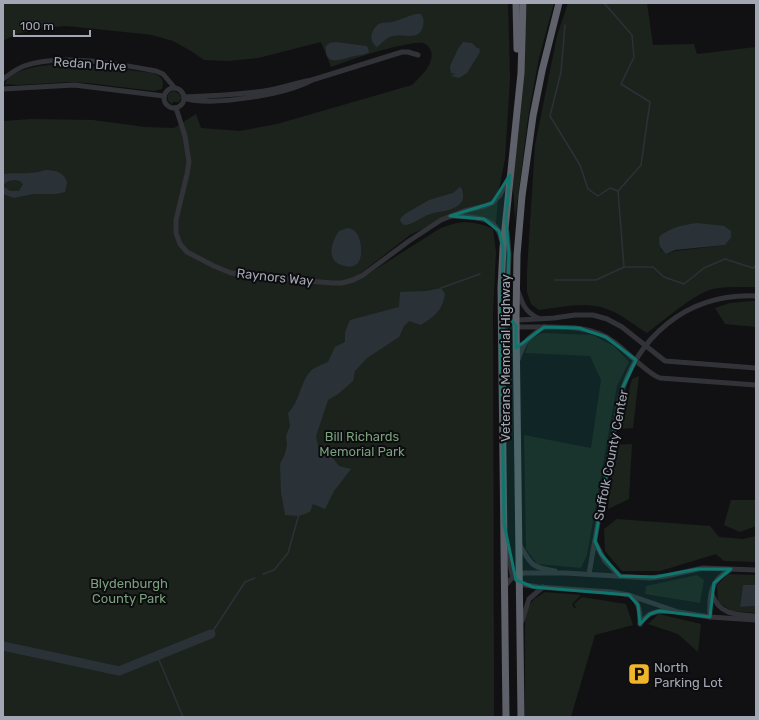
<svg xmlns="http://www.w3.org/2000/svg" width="759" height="720" viewBox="0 0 759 720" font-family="Rubik,sans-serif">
  <rect width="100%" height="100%" fill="#111113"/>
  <!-- green -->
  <g fill="#1c231d" fill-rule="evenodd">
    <path d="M3 3H508L510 79 505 159 498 194 490 202 464 210 410 235 348 283 362 278 439 229C459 220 474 220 493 229L496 252 493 312 494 717H3V121L32 119 93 120 145 127 174 128 196 114 201 128 240 131 277 124 412 85C420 77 435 64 431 51 430 48 427 44 423 43 417 42 410 44 404 45 379 50 355 58 331 67L321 42 258 58 228 61 204 60 191 51 173 41 152 35 96 29 66 26 40 28 17 34 3 41Z"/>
    <path d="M527 3H554L539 58 528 118 515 221 513 185Z"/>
    <path d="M568 3H647L653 45 694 44 697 54 756 47V287C744 287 720 286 709 290 686 300 667 318 647 333 631 323 614 308 595 306 578 303 555 308 539 310L531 304 527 292V271L535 145 557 36ZM731 238 725 245 675 251 666 254 660 249Z"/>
    <path d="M62 64 86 65 153 73C161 76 165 80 162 89L154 91 88 83 69 82 19 85 5 84C12 67 47 65 62 64Z"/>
    <path d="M174 91 180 94 181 98 179 102H173L172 104C168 102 166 98 169 93Z"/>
    <path d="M498 199 496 224 459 215Z"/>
    <path d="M752 301H756V327L725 324 715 308 730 303Z"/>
    <path d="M542 333 593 335 614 346 629 362 617 386 587 555 581 568 537 564 526 549 524 435 591 448 601 380 590 356 525 353 530 339Z"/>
    <path d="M639 376 633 428 619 429 632 379Z"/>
    <path d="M632 444 629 499 608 509 614 445Z"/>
    <path d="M731 500H756V526L740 532 724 525Z"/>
    <path d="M617 519 710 526 719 537 743 539 756 536V562L724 561 716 554 660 571H622L605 551 604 529Z"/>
    <path d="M727 574 756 575V585H743L740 607 756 606V613L732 611 718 602 717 586Z"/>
    <path d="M697 575 704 580 700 603 645 594 646 586Z"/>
    <path d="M545 592 581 595 572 604 574 608H576L574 604 582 597 626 604 633 625 595 635 571 717H525V612L534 599Z"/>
    <path d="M659 614 701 624 698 652 678 634 648 624Z"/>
  </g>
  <!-- water -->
  <g fill="#2a3238" fill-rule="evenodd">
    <path d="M416 14H421C424 18 424 22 423 26 420 42 402 33 393 36 387 37 382 43 377 47 368 41 371 29 379 24 382 22 388 23 392 22 400 20 408 16 416 14Z"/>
    <path d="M336 42 366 46 368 48 369 52C363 56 357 55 350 57 338 61 324 65 326 46L330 43Z"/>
    <path d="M463 42 472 43 477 48H479L480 52 467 73 459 78 452 76V75L456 74 451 73 450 66 458 49Z"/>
    <path d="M46 170C56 170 65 173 67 183L65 192 56 194H33L14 198 3 194V174C19 172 31 175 46 170ZM15 180 20 181 23 184 19 191H10L4 187V184L8 181Z"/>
    <path d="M460 187 462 189C463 193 464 198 462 201 457 211 439 211 430 214 421 217 413 225 404 225L400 221 401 218 405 214 429 200 453 193Z"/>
    <path d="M697 223 724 226 731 231V238L725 245 675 250 666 254C660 248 659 245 659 237 671 227 683 225 697 223Z"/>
    <path d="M348 228C355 229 358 234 360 241 363 254 361 270 345 266 325 262 331 243 339 231Z"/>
    <path d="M441 288 445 294C442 311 435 316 421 325L409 321 404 326 399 337 367 358 355 371 353 381 338 394 328 400 316 436 319 451 331 456 339 466 351 469 334 491 325 509 313 504 310 512 299 516 285 515 281 492 280 464 285 454 287 445 286 436 290 426 288 413C301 401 300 379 313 369 317 366 324 364 328 362L335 347 345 342V332L350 320 399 307 400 292 427 291Z"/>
    <path d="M743 585H756V606L740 607Z"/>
  </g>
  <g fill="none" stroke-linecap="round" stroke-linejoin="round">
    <!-- stream -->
    <g stroke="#2a3238" stroke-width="1.5">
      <path d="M604 3 632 35 634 57 621 84 650 102 641 165 618 191 624 267"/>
      <path d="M565 25 561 72 550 116 580 165 588 189 598 196 610 188 618 191"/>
      <path d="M555 280H596L624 267H653L664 277 684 284 704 268 725 259 753 268 756 265"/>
      <path d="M441 288 480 274"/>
      <path d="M263 574 274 570 288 553 299 514"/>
      <path d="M211 634 245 582 255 578"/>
      <path d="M157 655 183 717"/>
    </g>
    <!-- river -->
    <path stroke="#2a3238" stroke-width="9" d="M3 646 119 671 211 634"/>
    <!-- minor -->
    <g stroke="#323338" stroke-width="5">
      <path d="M3 79C10 74 16 69 24 66 60 53 119 64 156 71L163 74 174 87"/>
      <path d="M312 80 402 52H408L418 55"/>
      <circle cx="174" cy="98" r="10"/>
      <path d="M3 89 74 85 164 96"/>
      <path d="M184 98C212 107 287 94 312 80 298 82 285 87 270 90 242 95 214 96 184 97"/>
      <path d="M176 108 185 136 189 162 187 174 176 220V233L180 244 187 252 214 266 231 273 275 278 332 283H342L353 280 363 275 409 241 441 220 464 211 485 206 492 203 500 195 509 177"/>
      <path d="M453 216C475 217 498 216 502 242"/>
      <path d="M507 232 509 254 507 315C509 323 514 326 521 327 551 328 589 322 614 342 627 351 646 373 660 378L756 385"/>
      <path d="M518 291C522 303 525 312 538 318"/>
      <path d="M502 333 507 325 519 320 554 318 575 315H593L607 319 622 327 665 361 756 368"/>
      <path d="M518 360C524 341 528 337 544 327"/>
      <path d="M595 542 605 561 620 576"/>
      <path d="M507 544 512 574 518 581 525 585 538 587 611 592 629 595 678 612 710 617 756 620"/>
      <path d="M519 544C532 565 530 567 555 571"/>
      <path d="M589 574 619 402C635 337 687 293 756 296"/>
      <path d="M505 586 512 578 516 575 524 573H565L650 578 666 576 703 568 756 570"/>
      <path d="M712 594C719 615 737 615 756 616"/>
      <path d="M631 596C640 604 640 613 640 624"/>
      <path d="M710 617C709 596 710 580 730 570"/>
      <path d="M522 621 529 599 543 587"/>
      <path d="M640 624C648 612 656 611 670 611"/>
    </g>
    <!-- highway -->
    <g stroke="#5e6169" stroke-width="7">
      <path d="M516 3 517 49"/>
      <path d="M506 717 501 288 503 248 521 73 523 3"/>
      <path d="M521 717 516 321 517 255 522 196 533 116 542 71 559 3"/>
    </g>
  </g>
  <!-- marked area -->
  <path fill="#0f766e" fill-opacity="0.2" stroke="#0f766e" stroke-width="3" stroke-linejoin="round" d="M510 175 506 219 509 254 507 315 516 326V348L544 327 579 328 606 337 636 360 623 387 616 418 595 541 601 554 620 576 655 577 698 569H731L714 583 710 617 659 611 650 614 640 624 638 605 629 595 533 587 516 580 504 524 501 325 503 248 499 231 484 219 450 216 492 203Z"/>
  <!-- icons -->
  <defs>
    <g id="parking-square" transform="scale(1.15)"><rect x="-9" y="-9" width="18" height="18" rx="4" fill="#f1b52b" stroke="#0c0c0e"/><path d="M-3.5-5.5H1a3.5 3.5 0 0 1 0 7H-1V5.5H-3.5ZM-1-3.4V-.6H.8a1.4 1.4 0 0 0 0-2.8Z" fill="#111"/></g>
  </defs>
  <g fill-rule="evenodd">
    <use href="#parking-square" x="639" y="674"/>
  </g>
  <g text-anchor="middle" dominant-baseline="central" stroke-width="4" stroke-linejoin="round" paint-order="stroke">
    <!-- street labels -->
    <g font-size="13" fill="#a3a7b4" stroke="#0c0c0e">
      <text transform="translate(90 64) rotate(4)">Redan Drive</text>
      <text transform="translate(275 277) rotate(6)">Raynors Way</text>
      <text transform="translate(505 358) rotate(-90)">Veterans Memorial Highway</text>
      <text transform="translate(611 455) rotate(-79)">Suffolk County Center</text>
    </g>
    <!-- park labels -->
    <g font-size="13" fill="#799f7d" stroke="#0c0c0e">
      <text x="362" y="436">Bill Richards<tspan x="362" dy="15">Memorial Park</tspan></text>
      <text x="129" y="583">Blydenburgh<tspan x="129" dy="15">County Park</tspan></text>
    </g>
    <!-- poi labels -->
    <g font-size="13" fill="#a3a7b4" stroke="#0c0c0e" text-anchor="start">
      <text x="654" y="667">North<tspan x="654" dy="15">Parking Lot</tspan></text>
    </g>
  </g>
  <!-- border -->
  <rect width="759" height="720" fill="none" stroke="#a3a7b4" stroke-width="8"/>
  <!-- scale -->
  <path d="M14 30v6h76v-6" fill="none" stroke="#a3a7b4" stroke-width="2"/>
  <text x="20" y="30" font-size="12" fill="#a3a7b4" stroke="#0c0c0e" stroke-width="3" paint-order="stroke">100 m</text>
</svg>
